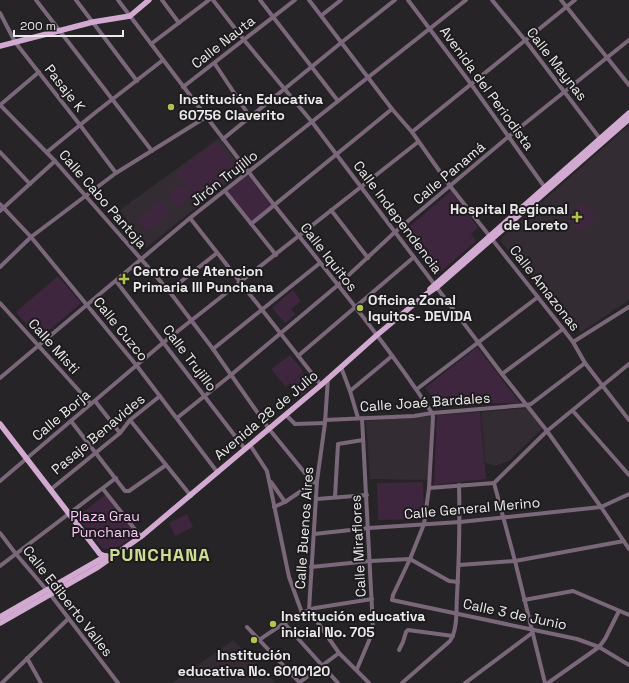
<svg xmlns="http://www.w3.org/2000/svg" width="629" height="683" viewBox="0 0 629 683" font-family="'Space Grotesk',sans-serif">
  <rect width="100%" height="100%" fill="#262426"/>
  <!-- built -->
  <g fill="#332c33">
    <path d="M629 125V300L581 332 501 242 502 237Z"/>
    <path d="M219 138 243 170 146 248 120 210Z"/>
    <path d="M529 408 542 429 510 460 496 466 485 463 481 412Z"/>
    <path d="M431 416 428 480 370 479 366 421Z"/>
    <path d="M233 640 276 683H172Z"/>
  </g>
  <!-- green -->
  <g fill="#3f263f">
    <path d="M217 141 240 170 198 200 176 173Z"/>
    <path d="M248 175 273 206 253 224 227 192Z"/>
    <path d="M181 183 192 195 178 208 167 195Z"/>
    <path d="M451 191 478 227 471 234 476 241 435 277 402 233Z"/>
    <path d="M160 201 170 213 148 232 137 219Z"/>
    <path d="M582 202 596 218 580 232 566 216Z"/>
    <path d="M58 276 81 303 39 339 16 312Z"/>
    <path d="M293 290 301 301 291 309 295 314 285 323 272 308Z"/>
    <path d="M477 347 520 403H438L425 388Z"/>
    <path d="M290 355 303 371 291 383 303 373 314 385 302 396 290 383 286 387 271 369Z"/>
    <path d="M480 412 486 479 434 485 437 415Z"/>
    <path d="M423 482 424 519 378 520 377 483Z"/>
    <path d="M105 495 135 532V535C125 542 114 553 102 548L77 516Z"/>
    <path d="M187 514 193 527 175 536 169 523Z"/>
  </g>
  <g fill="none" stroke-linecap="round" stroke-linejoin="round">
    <!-- minor -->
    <g stroke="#7b677a" stroke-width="4">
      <path d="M36 0 152 151"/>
      <path d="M76 0 137 81"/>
      <path d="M118 0C170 69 222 138 275 206 329 274 385 341 432 413L433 417 429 488 424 524 410 559 393 595 392 600 577 639 599 647 629 665"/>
      <path d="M162 0 179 23"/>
      <path d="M213 0 244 40 312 122 502 374 547 431 601 507 629 549"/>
      <path d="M260 0 338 101"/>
      <path d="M309 0 392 109 412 132 450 186 563 329 573 342 585 363 629 420"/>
      <path d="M408 0 471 84 546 189"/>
      <path d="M492 0 525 40 601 140"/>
      <path d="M561 0 629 85"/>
      <path d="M0 13 15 42 80 125 116 173"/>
      <path d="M322 15 341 0"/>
      <path d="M151 44 209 0"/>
      <path d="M215 64 250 117"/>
      <path d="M183 87 295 0"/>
      <path d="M0 105 55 161 169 291 213 349 269 429 313 483 317 481"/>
      <path d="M0 105 39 72"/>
      <path d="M412 132 575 0"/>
      <path d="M223 139 342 42 395 0"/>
      <path d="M0 152 30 184"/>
      <path d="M47 152 96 112 163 60"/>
      <path d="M225 191 276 255"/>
      <path d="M0 204 31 237 137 366 218 473"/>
      <path d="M331 210 368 258"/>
      <path d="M0 211 55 161"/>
      <path d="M190 218 321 385"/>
      <path d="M251 224 392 109"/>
      <path d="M0 267 31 237 116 173 206 117"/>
      <path d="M116 281 245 449"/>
      <path d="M169 291 217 253"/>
      <path d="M0 303 91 404"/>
      <path d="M573 342 629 307"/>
      <path d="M213 349 320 263"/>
      <path d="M298 356 414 257"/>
      <path d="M341 367 350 391 358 418"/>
      <path d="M502 374 563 329"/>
      <path d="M0 378 190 218 466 0"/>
      <path d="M328 378 325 423 317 481 309 610 339 653 369 683"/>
      <path d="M417 389 538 297"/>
      <path d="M350 391 392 356"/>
      <path d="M95 401 120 433"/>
      <path d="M573 411 629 475"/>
      <path d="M286 415 295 424 325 423"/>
      <path d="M177 418 231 375 338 285 395 232 508 137 629 40"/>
      <path d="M130 420 191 496"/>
      <path d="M325 420 414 416 432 413 527 405 531 404 585 363"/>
      <path d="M71 421 125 491H129L166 465"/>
      <path d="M250 445 267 471 289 577 302 613"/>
      <path d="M0 481 164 342 418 142"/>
      <path d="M271 482 285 502"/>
      <path d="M494 483 515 561 545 683"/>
      <path d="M429 488 494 483 547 431 629 364"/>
      <path d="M103 489 141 537"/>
      <path d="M50 490 120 433 130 420 160 396"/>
      <path d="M335 497 338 444 363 440"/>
      <path d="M317 499 367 495"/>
      <path d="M274 507 285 502 313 483"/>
      <path d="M0 533 16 554 50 594 118 683"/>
      <path d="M314 534 369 528 460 522 601 507 629 494"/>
      <path d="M459 565 515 561 624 541"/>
      <path d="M0 566 116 478"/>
      <path d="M311 567 370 561 410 559 449 581 458 582"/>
      <path d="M524 600 573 591 629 615"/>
      <path d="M284 623 338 683"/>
      <path d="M247 627 300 683"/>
      <path d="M259 640C277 628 294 615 315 608L372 599"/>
      <path d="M399 650 403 642 406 632 408 630 453 636"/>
      <path d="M27 658 41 683"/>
      <path d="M357 669 371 636 373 628 362 418"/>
      <path d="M300 682 339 653"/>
      <path d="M2 683 68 619"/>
      <path d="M402 683 450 641C458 629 456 610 457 596 459 559 460 522 459 485"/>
      <path d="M465 683 532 633"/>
      <path d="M548 683 599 647 605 639 619 611"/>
    </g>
    <!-- major -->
    <g stroke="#d1a9d1" stroke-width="5.5">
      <path d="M0 46 93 22 130 16 149 0"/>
      <path d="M430 289 629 113"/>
      <path d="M0 424 100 554 105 556 112 557"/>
      <path d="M0 617 106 556"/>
      <path d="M0 623 98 567 143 535 321 385 377 335 425 295 437 287 629 119"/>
    </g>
  </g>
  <!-- markers -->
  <g fill="#b2c34c" stroke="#1d1b1d" stroke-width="1.5">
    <circle cx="171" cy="107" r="4"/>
    <path d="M575 211h4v4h4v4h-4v4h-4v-4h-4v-4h4z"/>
    <path d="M122 273h4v4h4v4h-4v4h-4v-4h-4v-4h4z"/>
    <circle cx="360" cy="308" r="4"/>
    <circle cx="273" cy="624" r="4"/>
    <circle cx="254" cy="640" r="4"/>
  </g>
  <g text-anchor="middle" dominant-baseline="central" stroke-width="4" stroke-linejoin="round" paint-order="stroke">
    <!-- street labels -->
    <g font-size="14" fill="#ebeaeb" stroke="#1d1b1d">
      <text transform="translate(223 42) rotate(-38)">Calle Nauta</text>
      <text transform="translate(557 64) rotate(52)">Calle Maynas</text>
      <text transform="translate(65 88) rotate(52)">Pasaje K</text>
      <text transform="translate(487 88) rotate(54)">Avenida del Periodista</text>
      <text transform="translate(449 173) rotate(-40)">Calle Panamá</text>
      <text transform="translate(224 178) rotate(-38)">Jirón Trujillo</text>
      <text transform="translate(103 199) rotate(49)">Calle Cabo Pantoja</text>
      <text transform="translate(398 217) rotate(53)">Calle Independencia</text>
      <text transform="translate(329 257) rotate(52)">Calle Iquitos</text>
      <text transform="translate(545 288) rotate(52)">Calle Amazonas</text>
      <text transform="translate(121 329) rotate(51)">Calle Cuzco</text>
      <text transform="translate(54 346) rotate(48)">Calle Misti</text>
      <text transform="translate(190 358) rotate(53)">Calle Trujillo</text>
      <text transform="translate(425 402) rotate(-4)">Calle Joaé Bardales</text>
      <text transform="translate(61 415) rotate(-40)">Calle Borja</text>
      <text transform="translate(266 415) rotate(-40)">Avenida 28 de Julio</text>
      <text transform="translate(98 434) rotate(-40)">Pasaje Benavides</text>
      <text transform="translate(472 508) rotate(-5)">Calle General Merino</text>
      <text transform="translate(304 528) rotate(-86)">Calle Buenos Aires</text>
      <text transform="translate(358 546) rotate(-93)">Calle Miraflores</text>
      <text transform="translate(68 601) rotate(52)">Calle Ediberto Valles</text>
      <text transform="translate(515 614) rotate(12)">Calle 3 de Junio</text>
    </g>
    <!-- poi labels -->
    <g font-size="14" font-weight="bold" fill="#ebeaeb" stroke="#1d1b1d" text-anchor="start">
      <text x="179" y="99">Institución Educativa<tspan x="179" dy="16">60756 Claverito</tspan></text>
      <text x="568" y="209" text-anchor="end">Hospital Regional<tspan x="568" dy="16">de Loreto</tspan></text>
      <text x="133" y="271">Centro de Atencion<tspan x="133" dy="16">Primaria III Punchana</tspan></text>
      <text x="368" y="300">Oficina Zonal<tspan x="368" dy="16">Iquitos- DEVIDA</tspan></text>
      <text x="281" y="616">Institución educativa<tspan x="281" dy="16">inicial No. 705</tspan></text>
      <text x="254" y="655" text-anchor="middle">Institución<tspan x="254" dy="16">educativa No. 6010120</tspan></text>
    </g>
    <!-- park labels -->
    <g font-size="14" fill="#fbc6fa" stroke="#1d1b1d">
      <text x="105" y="516">Plaza Grau<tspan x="105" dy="16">Punchana</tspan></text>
    </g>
    <!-- district labels -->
    <g font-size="18" font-weight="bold" letter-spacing="1" fill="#cfdd90" stroke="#1d1b1d">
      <text x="160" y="554">PUNCHANA</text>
    </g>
  </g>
  <!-- scale -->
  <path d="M14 30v6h109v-6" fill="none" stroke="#ebeaeb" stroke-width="2"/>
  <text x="20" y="30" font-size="12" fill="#ebeaeb" stroke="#1d1b1d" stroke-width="3" paint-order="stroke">200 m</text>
</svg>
